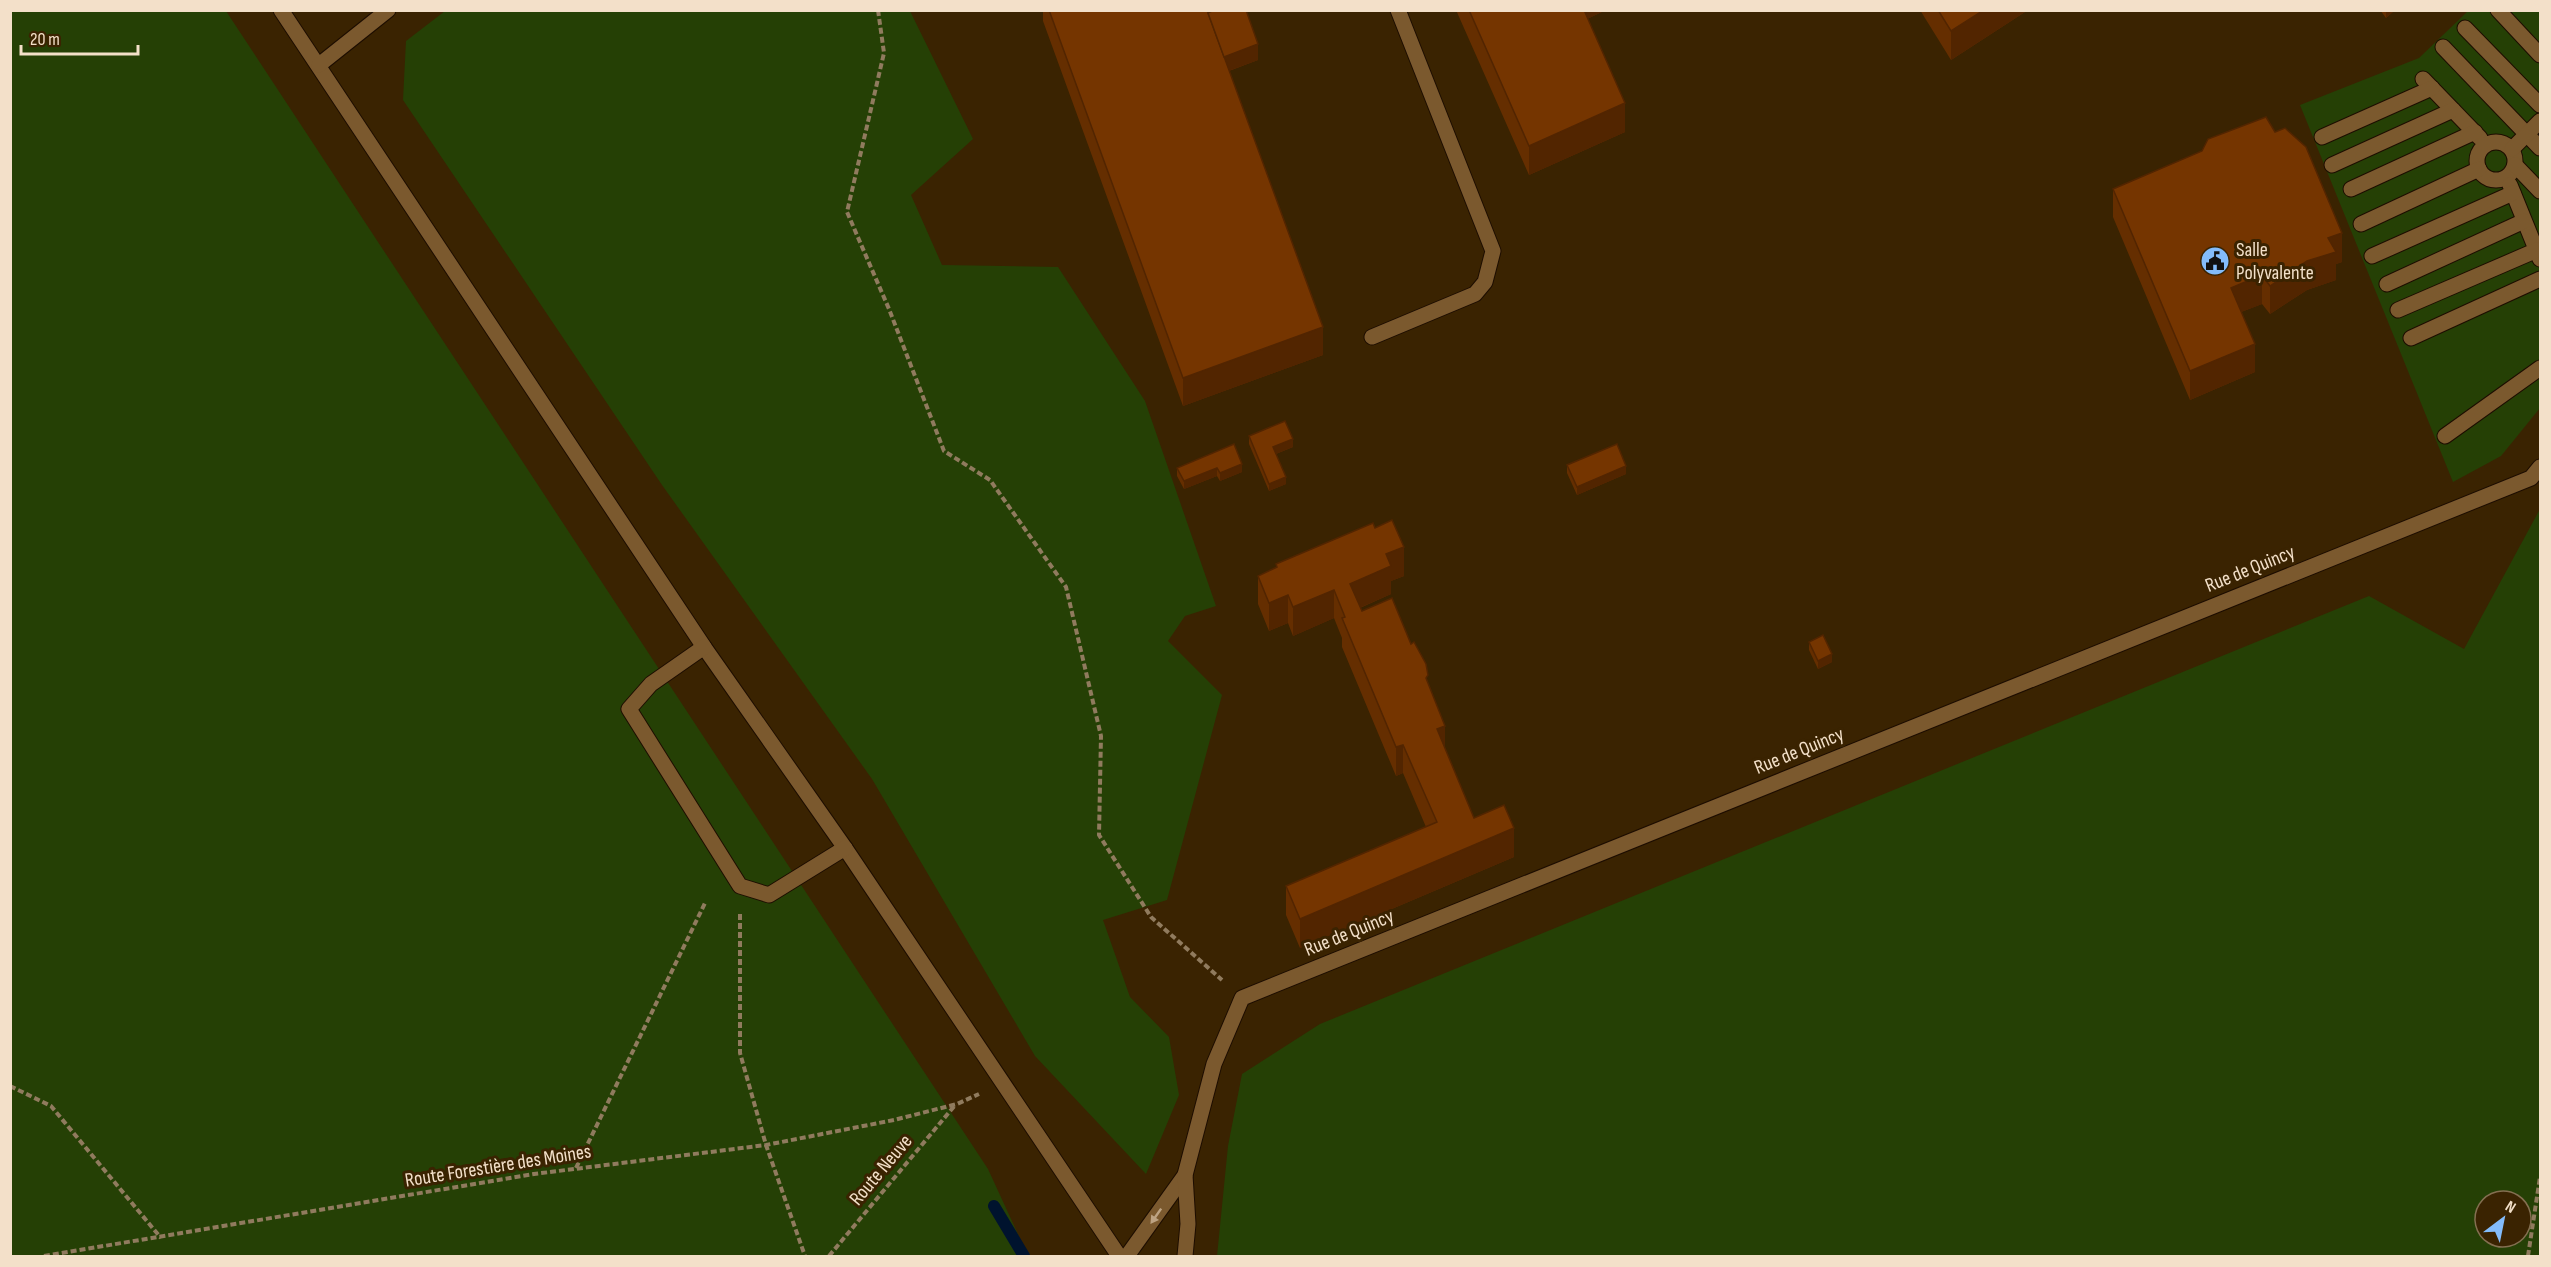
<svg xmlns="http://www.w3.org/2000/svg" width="2551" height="1267" viewBox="0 0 2551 1267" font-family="'Sofia Sans Condensed',sans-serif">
  <rect width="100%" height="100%" fill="#3a2301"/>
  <!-- green -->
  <g fill="#254005" fill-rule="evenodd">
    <path d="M10 11H226L988 1169 1028 1256H11Z"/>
    <path d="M445 11H910L973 139 911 195 942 265 1058 267 1145 401 1216 606 1185 616 1168 641 1222 695 1167 900 1103 920 1130 997 1169 1037 1179 1095 1146 1174 1035 1056 872 779 662 485 403 100 406 41Z"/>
    <path d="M2468 11H2540V408L2501 456 2453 482 2300 105 2419 58Z"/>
    <path d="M2540 509V1256H1217L1228 1146 1242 1074 1320 1024 2369 596 2464 649ZM2485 1201H2521V1237H2485Z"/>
  </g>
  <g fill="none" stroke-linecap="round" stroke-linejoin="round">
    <!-- stream -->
    <path stroke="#00132e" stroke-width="12" d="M994 1206 1024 1256"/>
    <!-- minor casing -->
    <g stroke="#1d0d00" stroke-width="17">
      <g id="minor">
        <path d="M281 10 704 647 845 848 1119 1256"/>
        <path d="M2498 10 2540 55"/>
        <path d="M2465 28 2540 105"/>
        <path d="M2443 47 2540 148"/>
        <path d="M319 65 388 10"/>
        <path d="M2423 79 2480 138"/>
        <path d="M2322 137 2432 88"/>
        <circle cx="2496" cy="161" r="19"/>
        <path d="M2512 149 2540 121"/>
        <path d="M2332 165 2453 110"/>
        <path d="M2515 165 2540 191"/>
        <path d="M2510 185 2540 259"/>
        <path d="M2351 189 2475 132"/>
        <path d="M2361 224 2479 169"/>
        <path d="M2372 256 2513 193"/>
        <path d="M2387 284 2524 221"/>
        <path d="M2398 310 2537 250"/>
        <path d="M1372 337 1475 294 1485 282 1493 251 1398 10"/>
        <path d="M2411 338 2540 279"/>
        <path d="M2445 436 2540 368"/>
        <path d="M704 647 651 684 629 709 740 886 769 895 845 848"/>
        <path d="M1127 1256 1185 1175"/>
        <path d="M1185 1256 1188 1224 1185 1175 1214 1064 1242 998 2531 478 2540 467"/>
      </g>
    </g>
    <!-- path -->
    <g stroke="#907b5e" stroke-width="4" stroke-dasharray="6 3" stroke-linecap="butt">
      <path d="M878 10 884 53 847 212 889 309 944 451 990 480 1066 587 1101 736 1099 835 1151 917 1222 980"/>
      <path d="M740 914V1053L766 1145 805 1256"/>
      <path d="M10 1086 51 1106 161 1238"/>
      <path d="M576 1168 706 901"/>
      <path d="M44 1256 534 1174 766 1145 894 1120 957 1104 979 1094"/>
      <path d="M829 1256 956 1104"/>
      <path d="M2528 1256 2540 1177"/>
    </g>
    <!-- minor -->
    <use href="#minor" stroke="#7b592e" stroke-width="15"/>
  </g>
  <!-- wall -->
  <g fill="#652e00">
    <path d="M1043 10H1207L1208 13 1258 60 1229 71 1323 355 1183 406 1043 21Z"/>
    <path d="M1456 10H1606L1587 19 1625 132 1529 175Z"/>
    <path d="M1920 10H2028L1951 60Z"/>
    <path d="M2380 10H2395L2386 18Z"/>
    <path d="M2275 132 2342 262 2336 264V280L2307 290 2270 314 2262 304 2241 312 2255 372 2190 400 2113 217V189Z"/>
    <path d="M1249 436 1293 447 1276 454 1286 484 1269 491 1249 444Z"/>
    <path d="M1242 464V472L1220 481 1217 476 1184 489 1177 476V468Z"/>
    <path d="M1567 465 1626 474 1577 495 1567 473Z"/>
    <path d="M1375 528 1404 576 1391 581V594L1360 608 1362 611 1428 683 1445 749 1474 818 1514 857 1300 948 1286 915V886L1426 827 1403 773 1396 776 1342 647V638L1334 618 1293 636 1288 623 1269 631 1258 604V576L1276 568V564Z"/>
    <path d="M1809 642 1832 662 1818 669 1809 650Z"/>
  </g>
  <!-- shaded-wall -->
  <g fill="#522500">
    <path d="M1577 10H1606L1577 24Z"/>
    <path d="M1984 10H2028L1951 60V31Z"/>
    <path d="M2386 10H2395L2386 18Z"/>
    <path d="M1258 44V60L1220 74V59Z"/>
    <path d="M1625 103V132L1529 175V146Z"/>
    <path d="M2342 233V262L2336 264V280L2307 290 2270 314V286L2328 238Z"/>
    <path d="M2262 275V304L2231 316V288Z"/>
    <path d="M1323 327V355L1183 406V378Z"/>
    <path d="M2255 344V372L2190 400V371Z"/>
    <path d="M1293 439V447L1273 455V447Z"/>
    <path d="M1242 464V472L1220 481V473Z"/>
    <path d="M1626 466V474L1577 495V487Z"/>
    <path d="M1217 468V476L1184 489V481Z"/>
    <path d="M1286 477V484L1269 491V484Z"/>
    <path d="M1404 547V576L1391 581V594L1350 612V584L1386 554Z"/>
    <path d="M1334 590V618L1293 636V607Z"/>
    <path d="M1288 595V623L1269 631V603Z"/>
    <path d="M1832 654V662L1818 669V661Z"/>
    <path d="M1445 726V754L1437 729Z"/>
    <path d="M1403 745V773L1396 776V747Z"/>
    <path d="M1514 828V857L1300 948V919Z"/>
  </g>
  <!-- building -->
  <g fill="#753500" stroke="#522500" stroke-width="1.5">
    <path d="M1049 10H1207L1323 327 1183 378Z"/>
    <path d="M1214 10H1246L1258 44 1224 57 1208 13Z"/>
    <path d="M1469 10H1584L1625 103 1529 146Z"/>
    <path d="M1938 10H1984L1951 31Z"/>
    <path d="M2266 117 2275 132 2285 128 2306 147 2342 233 2328 238 2336 252 2307 261 2270 286 2262 275 2231 288 2255 344 2190 371 2113 189 2202 151 2208 139Z"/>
    <path d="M1285 421 1293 439 1273 447 1286 477 1269 484 1249 436Z"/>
    <path d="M1234 444 1242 464 1220 473 1217 468 1184 481 1177 468Z"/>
    <path d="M1617 444 1626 466 1577 487 1567 465Z"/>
    <path d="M1392 520 1404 547 1386 554 1391 566 1350 584 1362 611 1392 598 1411 644 1414 642 1426 664 1428 675 1426 678 1445 726 1437 729 1474 818 1504 805 1514 828 1300 919 1286 886 1437 822 1403 745 1396 747 1342 618 1345 617 1334 590 1293 607 1288 595 1269 603 1258 576 1277 567 1276 564 1373 523 1375 528Z"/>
    <path d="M1823 635 1832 654 1818 661 1809 642Z"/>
  </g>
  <!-- one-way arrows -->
  <defs><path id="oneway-solid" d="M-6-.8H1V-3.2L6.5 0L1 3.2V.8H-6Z" transform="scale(1.5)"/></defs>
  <use fill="#bda383" href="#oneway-solid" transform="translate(1156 1216) rotate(125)"/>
  <!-- icons -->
  <defs>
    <g id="civic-disc" transform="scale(1.5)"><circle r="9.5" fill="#83bcfb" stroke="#3a2301"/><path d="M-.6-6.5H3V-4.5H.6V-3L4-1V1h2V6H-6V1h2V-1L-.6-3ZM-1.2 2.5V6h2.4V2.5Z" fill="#111"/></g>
  </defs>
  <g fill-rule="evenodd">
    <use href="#civic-disc" x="2215" y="261"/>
  </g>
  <g text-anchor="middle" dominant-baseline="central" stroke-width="6" stroke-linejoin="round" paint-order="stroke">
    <!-- poi labels -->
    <g font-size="20" fill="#f3e0c9" stroke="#3a2301" text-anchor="start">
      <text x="2236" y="250">Salle<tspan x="2236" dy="23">Polyvalente</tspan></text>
    </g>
    <!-- street labels -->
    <g font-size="20" fill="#f3e0c9" stroke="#3a2301">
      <text transform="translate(2250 569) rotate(-22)">Rue de Quincy</text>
      <text transform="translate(1799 751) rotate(-22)">Rue de Quincy</text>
      <text transform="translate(1349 933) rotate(-22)">Rue de Quincy</text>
      <text transform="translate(498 1166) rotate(-9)">Route Forestière des Moines</text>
      <text transform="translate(881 1170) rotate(-50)">Route Neuve</text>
    </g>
  </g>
  <!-- border -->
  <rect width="2551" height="1267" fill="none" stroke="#f3e0c9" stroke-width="24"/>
  <!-- north arrow -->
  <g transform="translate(2503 1219) rotate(32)"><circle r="28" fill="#3a2301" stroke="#846f51" stroke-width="1.5"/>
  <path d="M0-4.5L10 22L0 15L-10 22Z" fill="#83bcfb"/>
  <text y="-9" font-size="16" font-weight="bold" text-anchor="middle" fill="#f3e0c9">N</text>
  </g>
  <!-- scale -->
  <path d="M21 45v9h117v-9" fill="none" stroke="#f3e0c9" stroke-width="3"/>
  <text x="30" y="45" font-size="18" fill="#f3e0c9" stroke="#3a2301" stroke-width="4.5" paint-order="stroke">20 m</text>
</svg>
